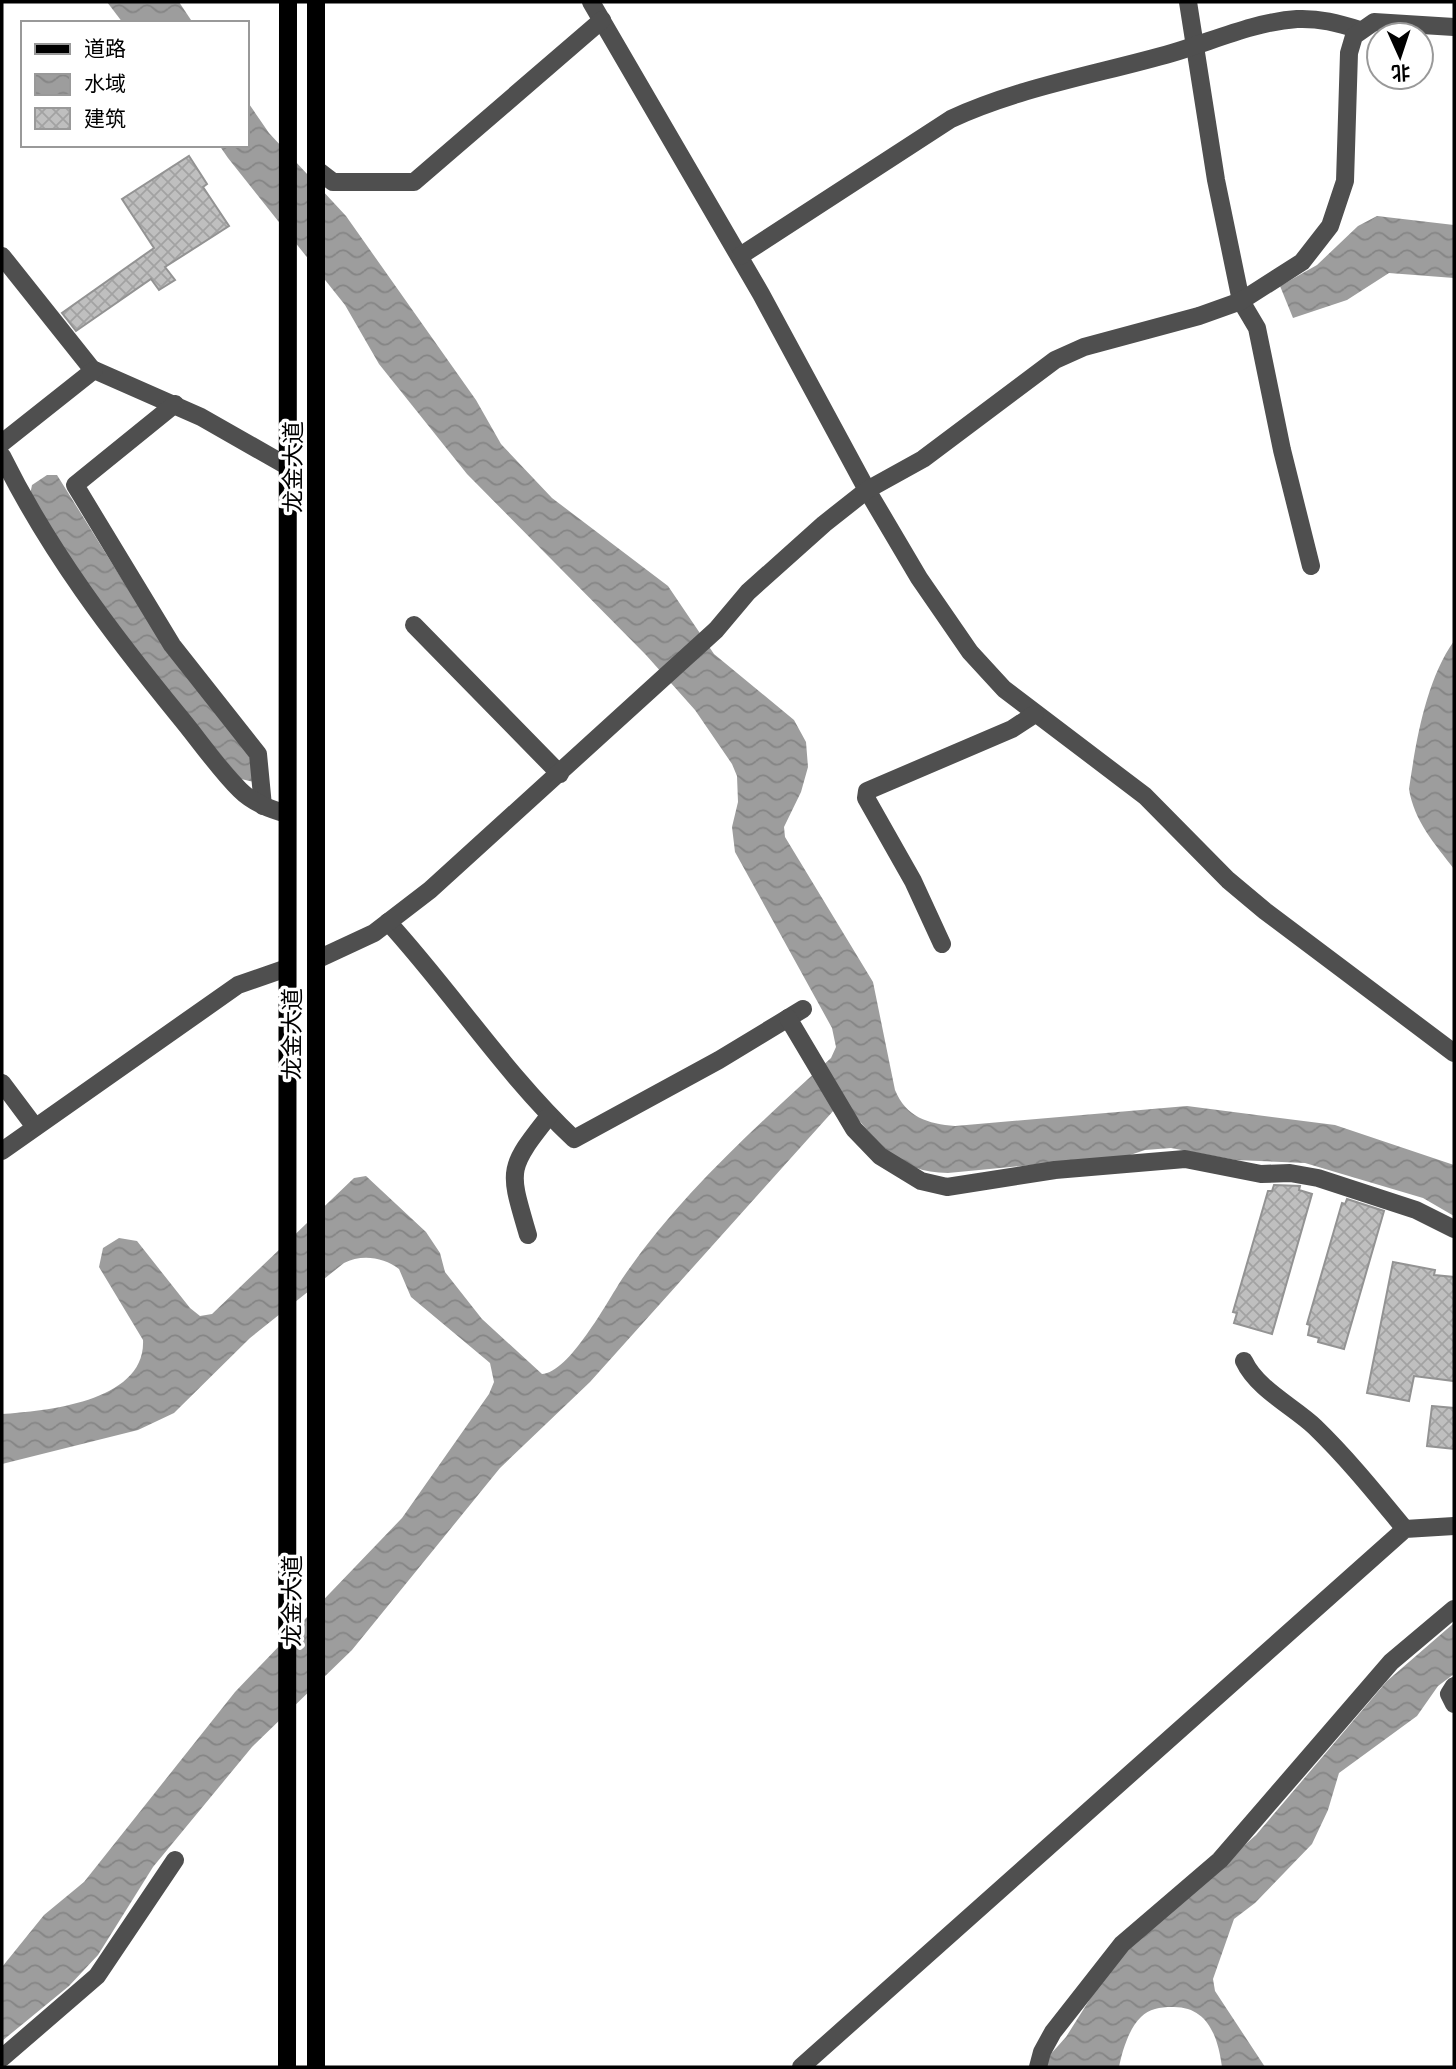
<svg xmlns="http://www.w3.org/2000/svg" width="1456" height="2069" viewBox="0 0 1456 2069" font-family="Lato,'Noto Sans SC',sans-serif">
  <defs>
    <pattern id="water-waves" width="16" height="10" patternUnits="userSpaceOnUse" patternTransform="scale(1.75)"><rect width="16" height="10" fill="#9d9d9d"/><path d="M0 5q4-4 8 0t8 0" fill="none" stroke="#858585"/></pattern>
    <pattern id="building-cross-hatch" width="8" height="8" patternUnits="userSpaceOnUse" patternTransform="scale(1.75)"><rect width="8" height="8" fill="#bfbfbf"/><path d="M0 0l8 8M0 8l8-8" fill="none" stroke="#a2a2a2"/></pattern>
  </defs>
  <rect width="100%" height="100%" fill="#fff"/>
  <!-- water -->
  <g fill="url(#water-waves)">
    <path d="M107 2H179L193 23H123Z"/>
    <path d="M247 101 269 133 346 216 476 400 501 444 552 498 668 586 714 654 794 720 806 742 808 767 801 792 784 827 785 837 873 982 895 1090C906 1117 928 1124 955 1126L1187 1106 1335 1125 1454 1165V1216L1423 1198 1305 1163 1235 1160 1171 1148 1145 1150 1127 1156 948 1173C897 1172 882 1146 851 1111L834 1110 590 1382 500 1468 352 1650 252 1747 153 1867 98 1955 69 1986 2 2041V1967L44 1915 84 1882 235 1692 402 1518 489 1394 494 1382 490 1363 411 1297 399 1269C384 1257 361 1254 344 1263L250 1338 174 1413 138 1430 2 1464V1414C45 1411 146 1402 143 1340L99 1267 103 1248 119 1238 137 1241 190 1308 200 1316 212 1314 354 1178 366 1176 426 1232 440 1253 445 1272 482 1319 542 1374C569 1373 607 1302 622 1279 678 1196 757 1126 831 1058L836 1047 832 1028 735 852 732 827 738 802 737 776 732 764 695 710 646 655 467 474 379 364 345 305 228 158 219 145H247Z"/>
    <path d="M1377 216 1454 225V278L1389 273 1347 300 1293 318 1280 286 1317 265 1358 226Z"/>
    <path d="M47 475H57L128 589 226 719 252 761 254 782 241 779 145 665 85 587 30 495 32 485Z"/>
    <path d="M1454 641V869C1435 844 1414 821 1409 789 1416 741 1426 680 1454 641Z"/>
    <path d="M1454 1623V1674L1438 1686 1417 1716 1339 1773 1328 1810 1312 1844 1255 1903 1234 1919 1213 1979 1215 1991 1265 2067H1222C1218 2037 1208 2006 1172 2007 1160 2007 1149 2009 1141 2017 1129 2028 1122 2052 1119 2067H1045L1049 2056 1066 2037 1114 1961 1256 1835 1387 1681Z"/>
  </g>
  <!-- building -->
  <g fill="url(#building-cross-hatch)" stroke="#939393" stroke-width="2">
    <path d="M189 156 207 184 203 187 229 226 165 267 175 280 159 290 151 279 76 331 62 313 154 248 122 199Z"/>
    <path d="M1274 1185 1300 1186 1299 1190 1312 1194 1272 1334 1234 1323 1237 1313 1233 1312 1268 1191H1272Z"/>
    <path d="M1347 1199 1384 1211 1344 1349 1318 1342 1319 1338 1308 1335 1310 1325 1307 1324 1342 1203 1345 1204Z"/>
    <path d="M1393 1262 1435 1270 1434 1275 1454 1277V1381L1414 1376 1409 1401 1367 1393Z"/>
    <path d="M1432 1406 1454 1408V1449L1427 1446Z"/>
  </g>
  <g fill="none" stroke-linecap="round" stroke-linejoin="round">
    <!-- minor -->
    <g stroke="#4f4f4f" stroke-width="18">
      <path d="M591 2 761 294 867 490 919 578 970 652 1004 689 1145 796 1228 880 1265 911 1454 1053"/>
      <path d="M1188 2 1216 180 1241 301 1257 328 1282 450 1311 566"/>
      <path d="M316 169 333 182H414L602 20"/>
      <path d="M2 256 92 369 201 417 287 466"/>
      <path d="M740 256 951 119C1020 87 1099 74 1172 53 1213 41 1254 22 1297 19 1319 18 1338 23 1360 30"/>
      <path d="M175 404 75 485 172 645 258 754 263 806"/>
      <path d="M2 443 94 370"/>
      <path d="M2 456C49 551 112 634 179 716 199 740 218 768 240 790 253 803 270 809 287 814"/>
      <path d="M414 625 560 774"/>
      <path d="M388 922C452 992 505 1074 574 1139L719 1060 803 1009"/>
      <path d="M942 944 913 881 866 798 867 791 1012 729 1035 714"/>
      <path d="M316 960 374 933 430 890 716 630 748 592 824 524 867 490 923 459 1055 360 1084 347 1199 316 1241 301 1302 262 1330 226 1345 181 1349 53 1354 36 1374 22 1454 27"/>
      <path d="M788 1018 854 1129 880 1156 921 1181 947 1187 1055 1170 1185 1159 1261 1174 1290 1173 1318 1178 1416 1210 1454 1229"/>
      <path d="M2 1083 35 1127"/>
      <path d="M2 1151 238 985 287 968"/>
      <path d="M528 1235C509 1170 506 1170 549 1116"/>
      <path d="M1244 1361C1257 1389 1294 1407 1315 1427 1348 1459 1376 1494 1405 1529"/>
      <path d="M1454 1686 1449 1694 1454 1704"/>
      <path d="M2 2058 97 1976 175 1860"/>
      <path d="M801 2067 1405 1529 1454 1526"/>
      <path d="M1038 2067 1042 2052 1053 2032 1122 1944 1220 1860 1391 1662 1454 1609"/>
    </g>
    <!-- major -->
    <g stroke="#000" stroke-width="18">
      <path d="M287 2067 288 2"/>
      <path d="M316 2067V2"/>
    </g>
  </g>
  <g text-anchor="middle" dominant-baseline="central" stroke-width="7" stroke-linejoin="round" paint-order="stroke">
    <!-- street labels -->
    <g font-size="23" fill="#000" stroke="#fff">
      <text transform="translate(292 467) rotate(-90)">龙金大道</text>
      <text transform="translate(291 1034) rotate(-90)">龙金大道</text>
      <text transform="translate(291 1601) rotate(-90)">龙金大道</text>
    </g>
  </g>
  <!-- border -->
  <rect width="1456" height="2069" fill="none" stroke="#000000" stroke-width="7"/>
  <!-- legend -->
  <rect x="21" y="21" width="228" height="126" fill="#ffffff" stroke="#999999" stroke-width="2"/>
  <rect x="35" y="44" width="35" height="10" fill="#000000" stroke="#999999" stroke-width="2"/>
  <text x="84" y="56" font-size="21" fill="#000000">道路</text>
  <rect x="35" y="74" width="35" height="21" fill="url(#water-waves)" stroke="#999999" stroke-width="2"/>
  <text x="84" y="91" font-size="21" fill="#000000">水域</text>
  <rect x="35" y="108" width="35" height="21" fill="url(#building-cross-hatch)" stroke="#999999" stroke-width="2"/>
  <text x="84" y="126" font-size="21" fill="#000000">建筑</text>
  <!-- north arrow -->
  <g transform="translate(1400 56) rotate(177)"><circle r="33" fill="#ffffff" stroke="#999999" stroke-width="2"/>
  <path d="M0-5L12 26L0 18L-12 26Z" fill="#000000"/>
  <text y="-10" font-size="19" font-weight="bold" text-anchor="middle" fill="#000000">北</text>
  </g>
</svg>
